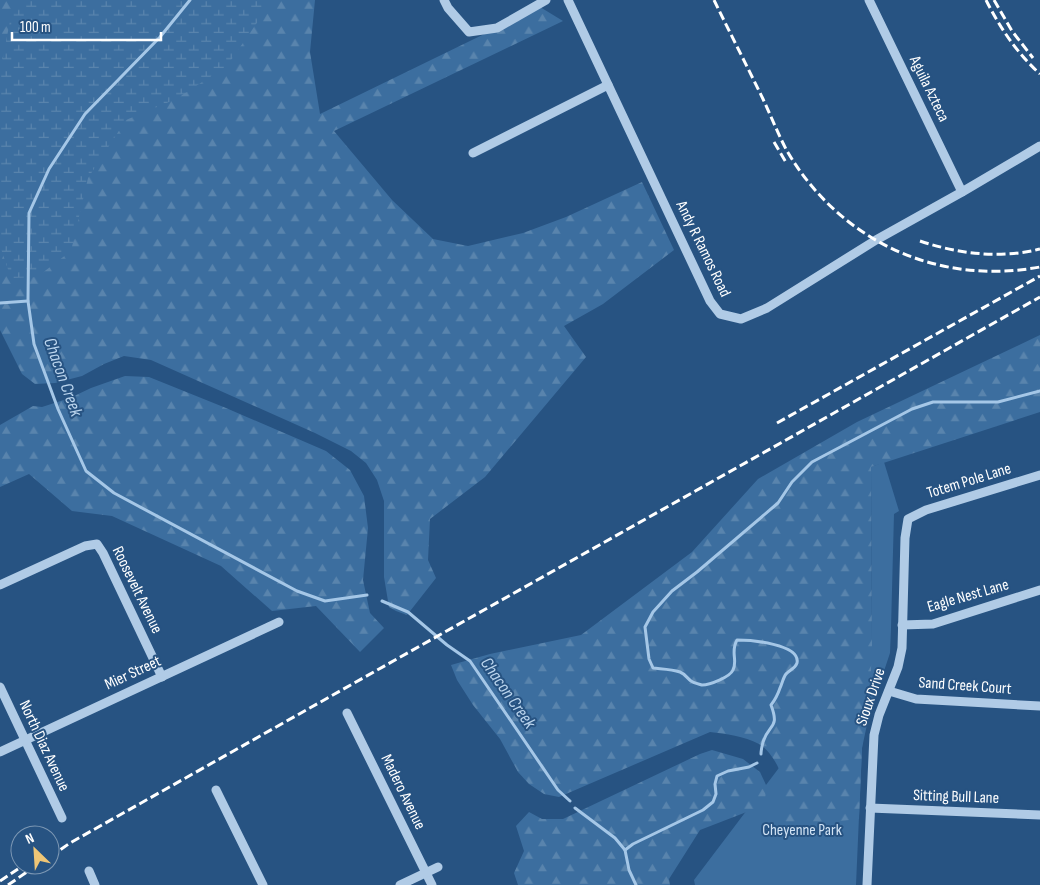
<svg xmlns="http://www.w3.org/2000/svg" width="1040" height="885" viewBox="0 0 1040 885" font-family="'Sofia Sans Condensed',sans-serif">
  <defs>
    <pattern id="forest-firs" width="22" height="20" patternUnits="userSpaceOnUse" patternTransform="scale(1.25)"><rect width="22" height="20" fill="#3c6e9f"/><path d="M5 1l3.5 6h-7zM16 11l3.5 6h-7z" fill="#5984ad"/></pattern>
    <pattern id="wetland-marsh" width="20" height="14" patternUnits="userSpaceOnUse" patternTransform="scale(1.25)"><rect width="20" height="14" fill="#3c6e9f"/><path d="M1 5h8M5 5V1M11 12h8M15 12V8" fill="none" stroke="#5984ad"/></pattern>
  </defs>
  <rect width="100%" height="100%" fill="#275382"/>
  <!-- green -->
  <path fill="#3c6e9f" d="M884 462 899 511 894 514 891 628 890 653 864 731 862 748 856 885H695L694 880 872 645 871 467Z"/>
  <!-- forest -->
  <g fill="url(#forest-firs)">
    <path d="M0 0H315L310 52 320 114 540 7 563 21 334 131 392 200 433 239 468 246 523 233 566 217 642 182 674 250 603 304 564 326 586 357 485 477 430 519 428 560 436 578 407 615 396 611 389 607 384 577V501L377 480 366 463 351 451 315 433 151 360 124 356 104 364 82 376 55 383 35 384 22 374 0 330Z"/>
    <path d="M1040 335V412L871 467 872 645 869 715 862 748 859 819 791 826 783 824C782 812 786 801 785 790 784 775 772 751 759 744 744 736 726 734 710 732L559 797 544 794 529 784 518 772 500 739 473 705 457 680 451 665 490 654 581 635 692 552 758 479 857 422Z"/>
    <path d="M125 376 149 377 226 408 326 451 350 470 364 496 368 528 363 580 370 613 384 628 360 652 316 606 272 611 221 566 112 516 72 511 29 474 0 487V425L33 406 42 407 70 398 91 388Z"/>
    <path d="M712 750 743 759 760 772 766 785 765 804 744 813 700 830 669 879 670 885H518L514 873 524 851 516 826 529 812 542 819H563L700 754Z"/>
  </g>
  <!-- wetland -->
  <path fill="url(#wetland-marsh)" d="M14 0H270L265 11 227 66 176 99 126 120 88 178 71 251 37 277 11 278 0 246V73Z"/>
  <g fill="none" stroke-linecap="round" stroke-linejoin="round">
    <!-- stream -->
    <g stroke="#a5c7e7" stroke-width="3">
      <path d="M190 0 160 37 85 114 49 169 29 213 28 301 34 344 58 409 86 471 114 493 297 591 325 601 367 595"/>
      <path d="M0 303 28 301"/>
      <path d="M382 601 408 612 447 645 470 661 558 790 570 801"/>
      <path d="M761 754C761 750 762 746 763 742 769 723 780 729 771 705 775 700 778 694 780 688 782 684 783 678 786 674 789 670 795 669 797 663 801 644 750 640 737 640 730 652 738 660 733 670 730 677 710 685 702 685 699 684 694 683 691 681 687 678 685 674 680 672 671 669 661 669 653 668L649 659 645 627 653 612 672 591 697 572 778 503 792 482 812 462 912 409 933 402H998L1040 391"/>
      <path d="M575 808 615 838 625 850 629 870 636 885"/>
      <path d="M625 850 633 844 703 810 713 802 716 794 715 784 717 776 728 771 749 767 757 763"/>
    </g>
    <!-- minor -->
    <g stroke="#b0cbe6" stroke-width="9">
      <path d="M444 0 448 8 469 32 497 28 546 0"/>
      <path d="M568 0 710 301 720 314 741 319 767 308 876 240 962 192 1040 146"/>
      <path d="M869 0 962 192"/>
      <path d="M473 153 608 85"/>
      <path d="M0 585 85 546 97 544 103 553 162 677"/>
      <path d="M902 625 933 624 1040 590"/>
      <path d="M0 687 62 818"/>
      <path d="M889 691 916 699 1040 706"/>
      <path d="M347 713 432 885"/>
      <path d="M0 752 279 622"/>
      <path d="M216 790 263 885"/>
      <path d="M870 808 1040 815"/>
      <path d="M89 871 95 885"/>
      <path d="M400 885 438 867"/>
      <path d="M867 885 874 735 879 715 898 667 902 648 905 538 908 519 926 510 1040 475"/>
    </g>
    <!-- rail -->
    <g stroke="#fff" stroke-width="3" stroke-dasharray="9 4" stroke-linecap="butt">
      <path d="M714 0C730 33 747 66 763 99 771 116 778 134 787 151 840 241 937 286 1040 267"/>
      <path d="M986 0C1000 28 1017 53 1040 74"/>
      <path d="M994 0 1012 31 1033 58"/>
      <path d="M774 142 787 164"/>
      <path d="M920 241C959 254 1001 259 1040 249"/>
      <path d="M777 423 1040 276"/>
      <path d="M50 857 70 843 1040 297"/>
      <path d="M0 881 18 869"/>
      <path d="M8 885 37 865"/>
    </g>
  </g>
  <g text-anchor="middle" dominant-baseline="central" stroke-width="4" stroke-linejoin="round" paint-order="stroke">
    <!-- street labels -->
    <g font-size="16" fill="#fff" stroke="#275382">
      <text transform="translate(929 89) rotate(64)">Aguila Azteca</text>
      <text transform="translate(703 249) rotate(64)">Andy R Ramos Road</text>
      <text transform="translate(969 481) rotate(-17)">Totem Pole Lane</text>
      <text transform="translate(137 590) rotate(64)">Roosevelt Avenue</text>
      <text transform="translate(968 596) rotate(-16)">Eagle Nest Lane</text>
      <text transform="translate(133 673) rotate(-25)">Mier Street</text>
      <text transform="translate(965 686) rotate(4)">Sand Creek Court</text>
      <text transform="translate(871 697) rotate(-71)">Sioux Drive</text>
      <text transform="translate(44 746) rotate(65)">North Diaz Avenue</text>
      <text transform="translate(403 792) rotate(64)">Madero Avenue</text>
      <text transform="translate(956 797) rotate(2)">Sitting Bull Lane</text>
    </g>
    <!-- park labels -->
    <g font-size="16" fill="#d3e4f5" stroke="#275382">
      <text x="802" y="830">Cheyenne Park</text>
    </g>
    <!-- water labels -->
    <g font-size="18" font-style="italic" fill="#bbd5ee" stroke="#275382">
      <text transform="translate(63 377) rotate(70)">Chacon Creek</text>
      <text transform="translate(508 693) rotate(55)">Chacon Creek</text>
    </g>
  </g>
  <!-- north arrow -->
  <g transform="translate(35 850) rotate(335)"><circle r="24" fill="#275382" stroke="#7d98b4"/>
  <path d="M0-4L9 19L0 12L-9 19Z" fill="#efc676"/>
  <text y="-8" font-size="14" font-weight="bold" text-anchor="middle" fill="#ffffff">N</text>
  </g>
  <!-- scale -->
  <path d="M12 32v8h149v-8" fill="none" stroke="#ffffff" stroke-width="2.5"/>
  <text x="20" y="32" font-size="15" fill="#ffffff" stroke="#275382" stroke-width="4" paint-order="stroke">100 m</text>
</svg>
